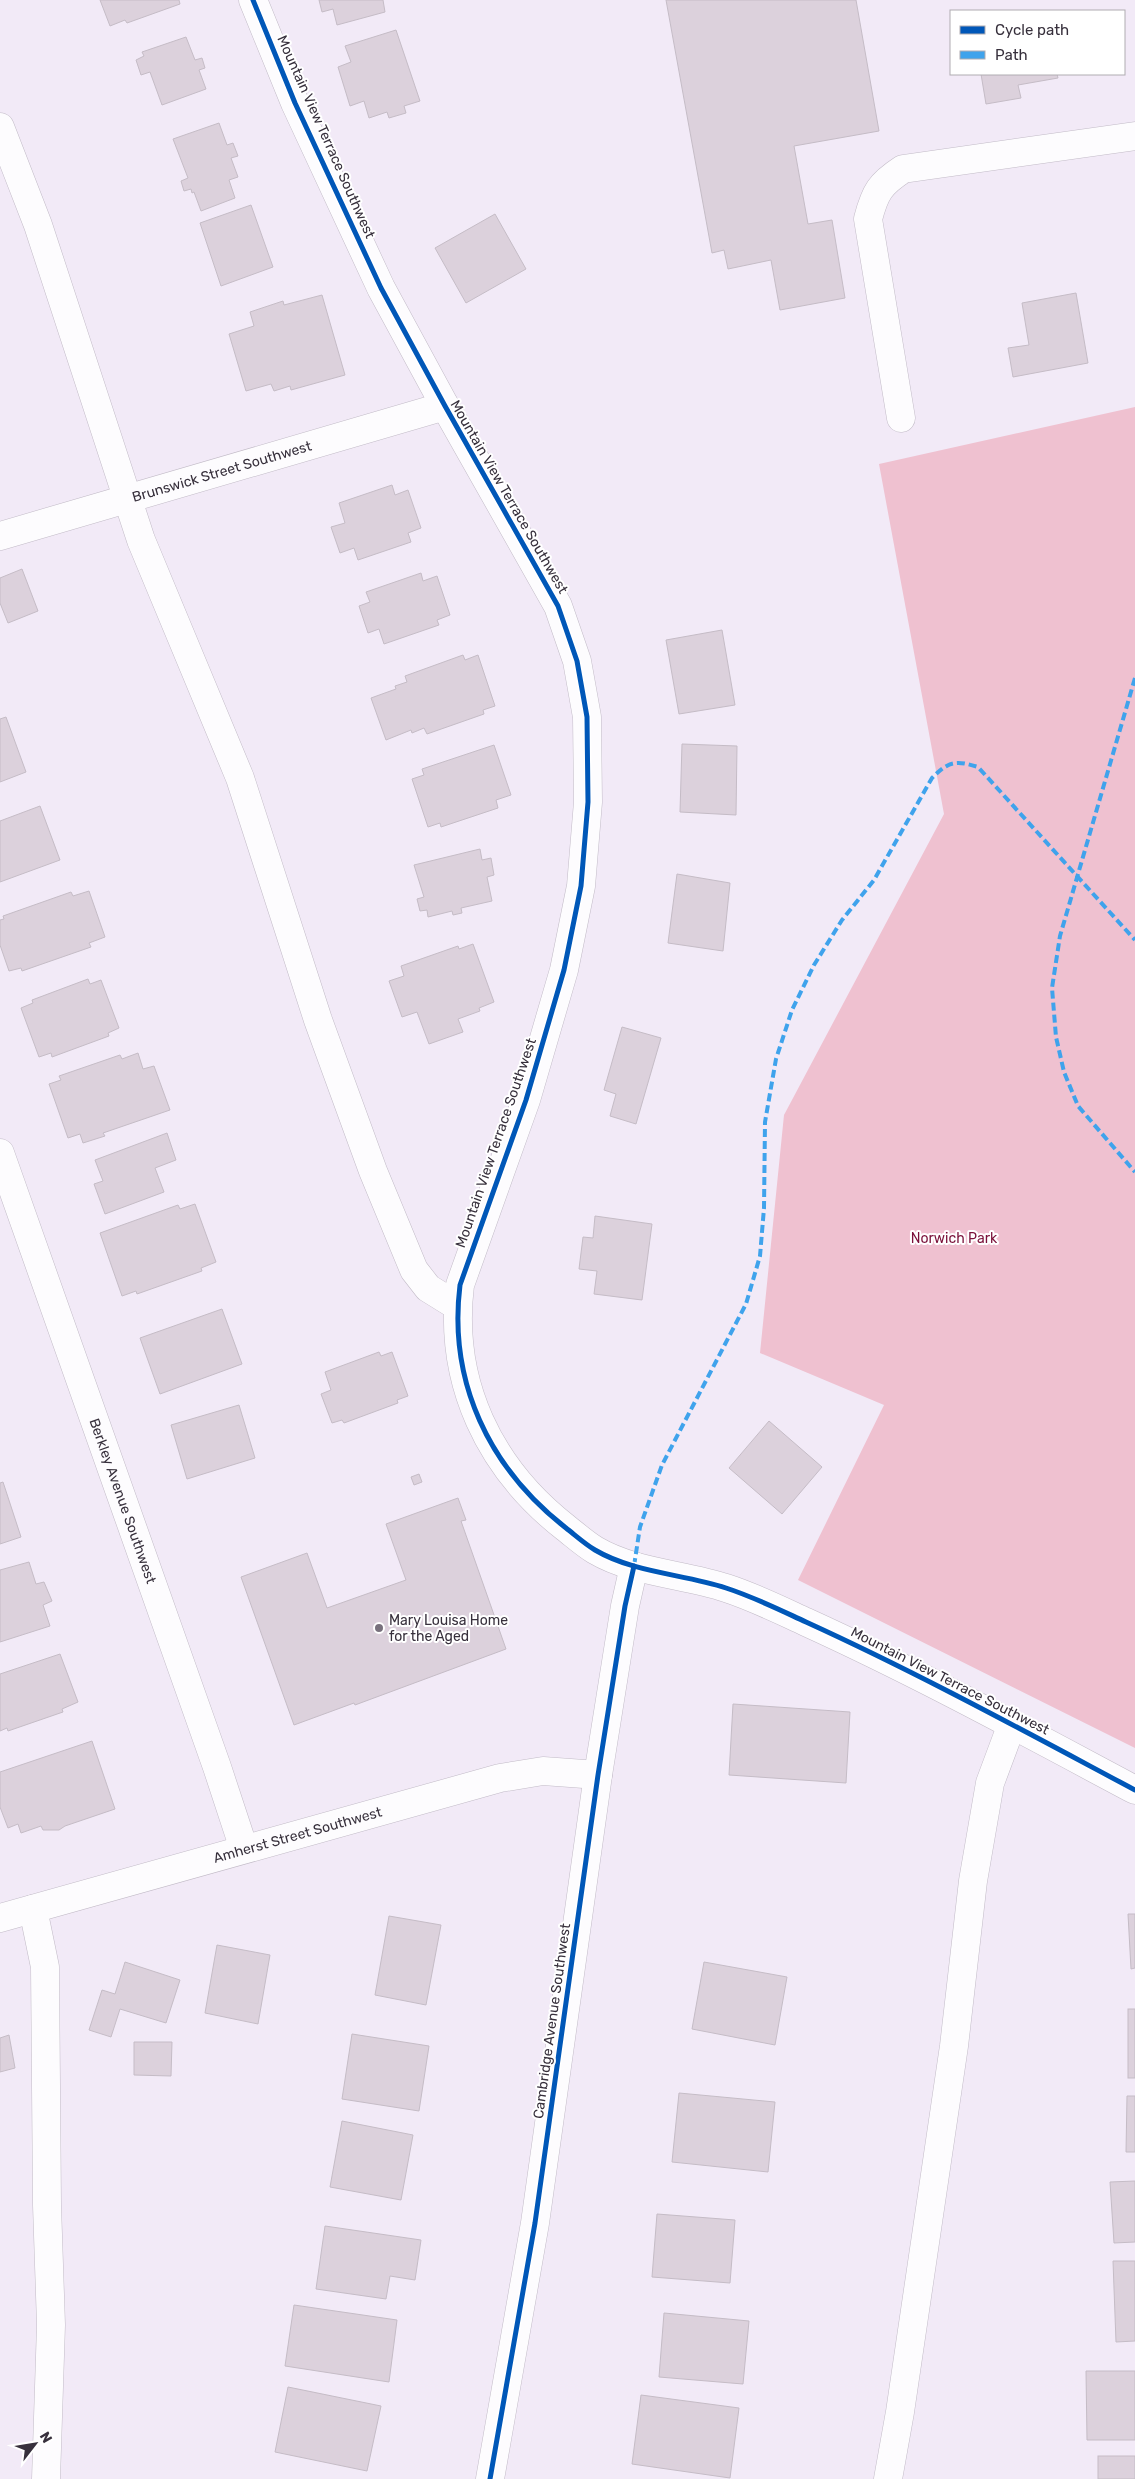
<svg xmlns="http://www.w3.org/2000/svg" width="1135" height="2479" viewBox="0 0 1135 2479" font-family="Rubik,sans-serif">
  <rect width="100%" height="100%" fill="#f2eaf7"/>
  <!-- green -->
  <path fill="#efc1d0" d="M1135 407V1748L798 1580 884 1405 760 1353 784 1115 944 814 879 464Z"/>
  <!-- building -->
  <g fill="#dcd1dc" stroke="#c5bcc6">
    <path d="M100 0H179L180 4 127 23 125 20 110 26Z"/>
    <path d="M319 0H383L385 12 337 25 333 9 322 12Z"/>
    <path d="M666 0H856L879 131 794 146 808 224 832 220 845 298 780 310 771 260 728 269 724 250 712 253Z"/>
    <path d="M396 30 420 101 404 106 406 113 389 118 387 112 369 118 364 101 350 106 338 67 351 62 345 46Z"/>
    <path d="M186 37 195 60 202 58 205 68 199 70 206 89 162 105 150 72 141 75 136 60 144 56 142 52Z"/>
    <path d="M981 74H1057L1058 78 1018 85 1021 98 986 104Z"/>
    <path d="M219 123 227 145 233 143 238 156 231 158 238 177 229 180 235 198 201 211 194 192 192 193 191 189 184 191 181 181 188 178 173 139Z"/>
    <path d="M251 205 273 267 221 286 200 223Z"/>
    <path d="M495 214 526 269 466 303 435 248Z"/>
    <path d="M1076 293 1088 363 1013 377 1008 348 1029 345 1022 303Z"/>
    <path d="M322 295 345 375 291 390 290 386 274 391 271 384 246 391 229 334 254 326 250 312 283 301 284 305Z"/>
    <path d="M392 485 395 495 408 490 421 528 408 533 411 542 358 560 354 548 340 553 331 527 345 523 339 503Z"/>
    <path d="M22 569 38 611 8 623 0 603V578Z"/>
    <path d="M421 573 423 581 437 576 450 615 437 620 439 625 384 644 379 629 368 633 359 606 370 602 366 592Z"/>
    <path d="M722 630 735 705 679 714 666 640Z"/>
    <path d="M463 655 465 660 478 655 495 706 483 710 484 714 427 734 424 728 412 733 411 730 386 740 371 698 396 689 395 686 407 682 405 676Z"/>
    <path d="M6 717 26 772 0 782V719Z"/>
    <path d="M682 744 737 746 736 815 680 812Z"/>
    <path d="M494 745 511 795 496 800 498 808 441 827 440 823 428 827 412 779 424 775 422 769Z"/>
    <path d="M40 806 60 860 0 882V821Z"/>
    <path d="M480 849 482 860 491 858 494 875 487 877 492 901 461 908 462 913 453 915 452 911 428 917 427 910 420 911 417 899 424 897 414 865Z"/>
    <path d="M677 874 730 883 723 951 668 943Z"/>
    <path d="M89 891 105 937 89 943 91 947 22 971 21 968 9 971 0 945V920L4 919 3 916 71 892 73 896Z"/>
    <path d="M473 944 494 1002 479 1008 480 1011 458 1019 463 1032 429 1044 417 1012 402 1017 389 981 404 976 401 966 458 946 459 949Z"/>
    <path d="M88 979 90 984 101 980 119 1028 108 1033 109 1036 52 1057 51 1053 39 1057 21 1008 33 1003 32 1000Z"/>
    <path d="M622 1027 661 1038 636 1124 610 1116 616 1094 604 1090Z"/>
    <path d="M138 1053 143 1069 154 1066 170 1110 103 1133 105 1136 83 1143 80 1134 68 1138 49 1084 61 1080 59 1076 120 1055 122 1059Z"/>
    <path d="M167 1133 176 1160 155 1168 164 1192 105 1214 94 1184 103 1181 95 1160Z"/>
    <path d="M195 1204 216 1262 201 1268 202 1271 137 1294 136 1291 122 1296 100 1233 178 1205 180 1209Z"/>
    <path d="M595 1216 652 1224 642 1300 594 1294 597 1271 579 1269 583 1237 593 1238Z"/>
    <path d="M222 1309 242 1364 160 1394 140 1338Z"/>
    <path d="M379 1352 381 1356 392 1352 408 1396 397 1400 398 1403 344 1423 342 1420 332 1423 321 1394 331 1390 325 1372Z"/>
    <path d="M239 1405 255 1458 187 1479 171 1425Z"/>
    <path d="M769 1421 822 1467 782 1514 729 1468Z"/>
    <path d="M419 1474 422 1482 414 1485 411 1477Z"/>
    <path d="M3 1482 21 1537 0 1544V1483Z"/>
    <path d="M458 1498 466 1520 461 1521 506 1649 355 1705 354 1703 294 1725 241 1577 307 1553 327 1608 406 1580 386 1524Z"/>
    <path d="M29 1562 36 1584 44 1582 52 1601 43 1605 50 1626 0 1642V1570Z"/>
    <path d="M60 1654 78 1702 62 1709 63 1712 8 1731 7 1728 0 1731V1674Z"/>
    <path d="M733 1704 850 1712 846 1783 729 1775Z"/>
    <path d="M92 1741 115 1809 65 1826 59 1830H43L41 1826 21 1833 18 1824 8 1828 0 1807V1772Z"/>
    <path d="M1128 1914H1135V1968L1131 1969Z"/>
    <path d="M389 1916 441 1925 426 2005 375 1995Z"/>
    <path d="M217 1945 270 1955 258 2024 205 2013Z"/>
    <path d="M125 1962 180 1980 166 2023 120 2009 111 2037 89 2030 102 1990 115 1994Z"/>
    <path d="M704 1962 787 1977 775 2045 692 2029Z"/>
    <rect x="1128" y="2009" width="7" height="69"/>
    <path d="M352 2034 429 2046 419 2111 342 2099Z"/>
    <path d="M9 2035 15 2068 0 2072V2038Z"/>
    <path d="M134 2042H172L171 2076 134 2075Z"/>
    <path d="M679 2093 775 2102 768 2172 672 2162Z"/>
    <path d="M1127 2096H1135V2152H1126Z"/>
    <path d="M342 2121 413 2135 401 2200 330 2187Z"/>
    <path d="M1135 2181V2242L1114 2243 1110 2182Z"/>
    <path d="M657 2214 735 2220 730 2283 652 2277Z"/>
    <path d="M325 2226 421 2240 415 2280 390 2276 386 2299 316 2289Z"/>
    <path d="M1113 2261H1135V2341L1116 2342Z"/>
    <path d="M294 2305 397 2320 389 2382 285 2366Z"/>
    <path d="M664 2313 749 2321 743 2384 659 2377Z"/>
    <path d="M1086 2371H1135V2440H1087Z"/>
    <path d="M288 2387 381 2406 367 2471 275 2452Z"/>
    <path d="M641 2395 739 2408 730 2478 632 2464Z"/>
    <rect x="1098" y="2456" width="37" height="23"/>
  </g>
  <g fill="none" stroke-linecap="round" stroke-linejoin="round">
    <!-- minor casing -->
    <g stroke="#c2bbc7" stroke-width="29">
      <g id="minor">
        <path d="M253 0 295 103 381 288 445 406 558 606 577 661 587 717 588 802 581 886 564 970 526 1100 460 1285C448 1382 489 1468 566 1528 575 1535 585 1544 595 1550 634 1573 684 1574 726 1588 754 1597 780 1610 806 1622 918 1673 1026 1732 1135 1790"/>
        <path d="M0 127 38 225 141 540 240 778 318 1020 373 1171 414 1270 428 1288 457 1306"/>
        <path d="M901 418 868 219C875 192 880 184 903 169L1135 136"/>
        <path id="s1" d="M0 536 445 406"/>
        <path id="s2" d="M0 1153 217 1767 244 1849"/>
        <path d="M33 1909 45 1967 47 2205 51 2325 46 2479"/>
        <path id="s3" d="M0 1918 500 1778 543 1771 598 1775"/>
        <path d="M490 2479 535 2223 598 1775 625 1606 634 1566"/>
        <path d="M888 2479 900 2412 954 2046 973 1881 990 1783 1012 1724"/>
      </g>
    </g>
    <!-- minor -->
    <use href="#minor" stroke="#fdfcfe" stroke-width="28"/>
    <!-- quiet -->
    <g stroke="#3fa3ec" stroke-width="4" stroke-dasharray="8 4" stroke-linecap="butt">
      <path d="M1135 678 1060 936 1052 988 1056 1037 1064 1072 1078 1106 1135 1172"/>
      <path d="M634 1566 640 1527 662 1465 746 1304 760 1256 764 1208 765 1122 776 1059 792 1010 814 965 842 920 874 880 932 778C949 761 955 760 978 767L1135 940"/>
    </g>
    <!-- cycleway casing -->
    <g stroke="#fff" stroke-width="8">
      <g id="cycleway">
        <path d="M253 0 295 103 381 288 445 406 558 606 577 661 587 717 588 802 581 886 564 970 526 1100 460 1285C448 1382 489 1468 566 1528 575 1535 585 1544 595 1550 634 1573 684 1574 726 1588 754 1597 780 1610 806 1622 918 1673 1026 1732 1135 1790"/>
        <path d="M490 2479 535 2223 598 1775 625 1606 634 1566"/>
      </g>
    </g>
    <!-- cycleway -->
    <use href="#cycleway" stroke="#0057b8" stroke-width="5"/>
  </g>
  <!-- markers -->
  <circle fill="#78717d" stroke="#fff" stroke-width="2" cx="379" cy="1628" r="5"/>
  <g text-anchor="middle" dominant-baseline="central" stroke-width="4" stroke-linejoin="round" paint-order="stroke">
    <!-- street labels -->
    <g font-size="14" fill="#37303c" stroke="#fff">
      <text transform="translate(326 137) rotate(66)">Mountain View Terrace Southwest</text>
      <text stroke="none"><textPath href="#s1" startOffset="231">Brunswick Street Southwest</textPath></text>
      <text transform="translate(509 497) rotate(60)">Mountain View Terrace Southwest</text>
      <text transform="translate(496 1143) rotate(-71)">Mountain View Terrace Southwest</text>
      <text stroke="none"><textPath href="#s2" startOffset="369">Berkley Avenue Southwest</textPath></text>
      <text transform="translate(950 1681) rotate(27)">Mountain View Terrace Southwest</text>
      <text stroke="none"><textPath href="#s3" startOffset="309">Amherst Street Southwest</textPath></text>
      <text transform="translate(552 2021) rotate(-82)">Cambridge Avenue Southwest</text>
    </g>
    <!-- park labels -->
    <g font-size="14" fill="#7a113a" stroke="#fff">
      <text x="954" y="1238">Norwich Park</text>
    </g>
    <!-- poi labels -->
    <g font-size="14" fill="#37303c" stroke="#fff" text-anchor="start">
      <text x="389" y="1620">Mary Louisa Home<tspan x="389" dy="16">for the Aged</tspan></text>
    </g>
  </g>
  <!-- legend -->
  <rect x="950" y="10" width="175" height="65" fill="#ffffff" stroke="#afacb1"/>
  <rect x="960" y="26" width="25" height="8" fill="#0057b8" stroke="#afacb1"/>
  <text x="995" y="35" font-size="15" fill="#37303c">Cycle path</text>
  <rect x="960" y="51" width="25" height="8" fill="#3fa3ec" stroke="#afacb1"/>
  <text x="995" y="60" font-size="15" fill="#37303c">Path</text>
  <!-- north arrow -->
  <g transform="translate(35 2444) rotate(59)" stroke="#ffffff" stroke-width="4" paint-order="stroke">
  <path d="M0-4L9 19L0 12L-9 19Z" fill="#37303c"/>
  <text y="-8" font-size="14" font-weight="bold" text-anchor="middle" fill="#37303c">N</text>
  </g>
</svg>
